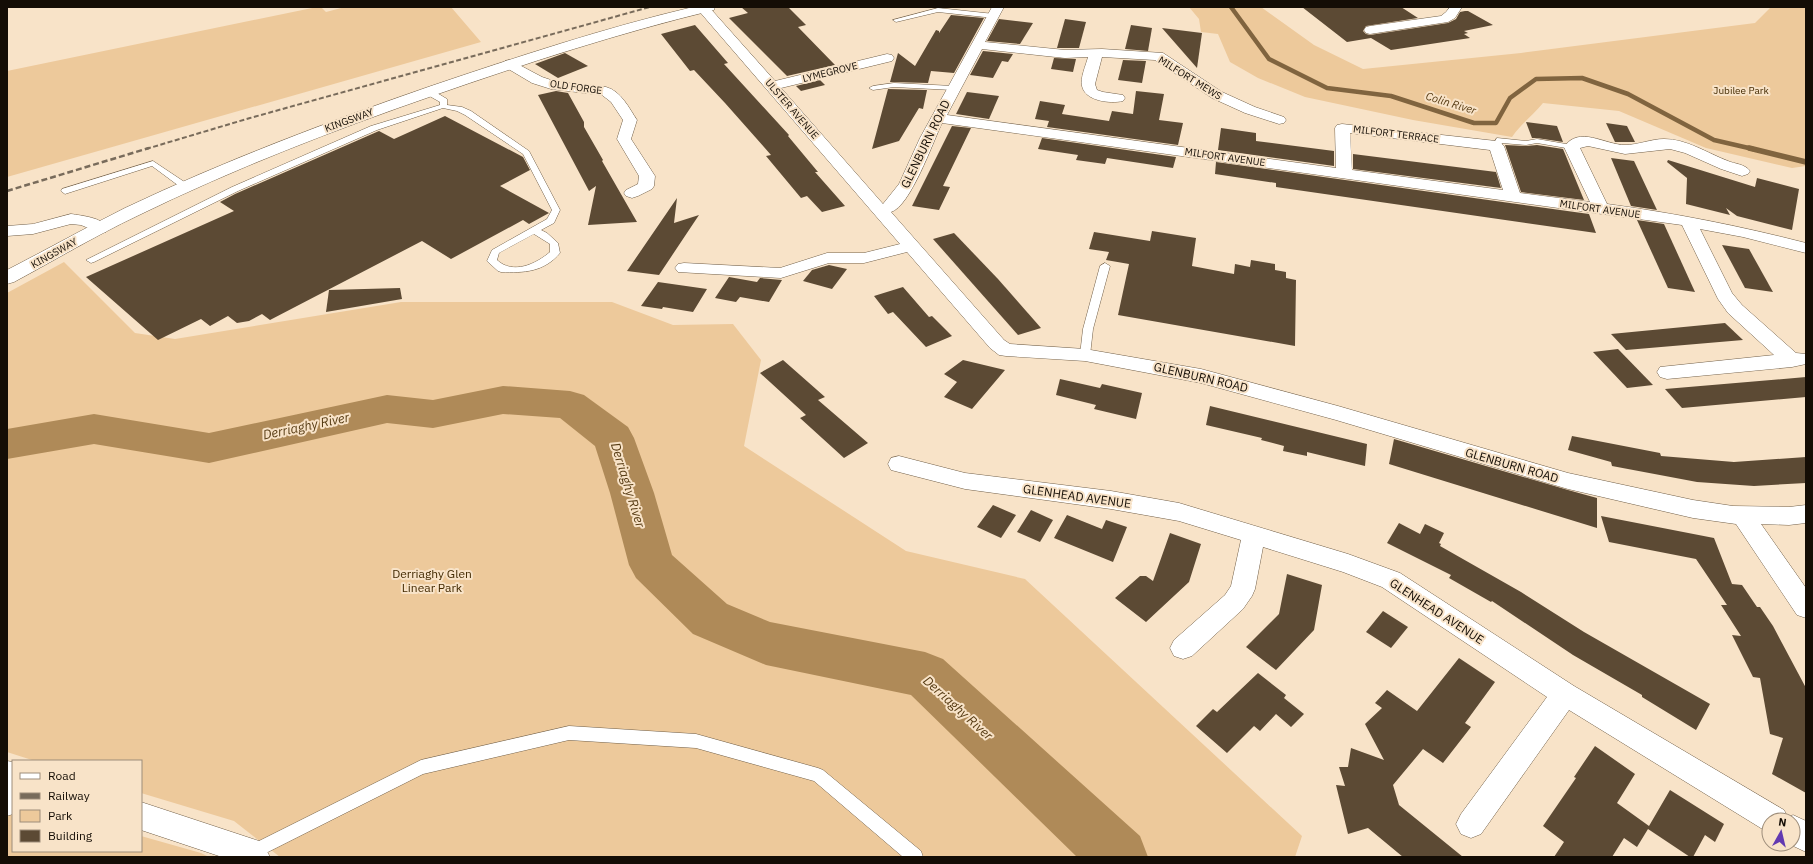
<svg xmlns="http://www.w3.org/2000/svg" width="1813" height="864" viewBox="0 0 1813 864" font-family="'IBM Plex Sans',sans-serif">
  <rect width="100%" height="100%" fill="#f8e3c8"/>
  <!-- green -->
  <g fill="#edc99b">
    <path d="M317 7H321L326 12 345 7H451L481 42 7 177V71Z"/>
    <path d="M1189 7H1261L1314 45 1363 69 1521 53 1755 23 1771 7H1806V166L1792 168 1706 148 1619 111 1543 103C1533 115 1521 124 1512 137L1413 120 1305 97 1258 78 1230 62 1218 34 1201 32 1199 19Z"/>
    <path d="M64 262 135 333 175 339 401 302H612L673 325 733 324 761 360 744 446 906 551 1025 579 1302 836 1295 857H280L234 821 141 793V761H35L7 752V293Z"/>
    <path d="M13 809V851H141V836L201 853 209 857H7V814Z"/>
  </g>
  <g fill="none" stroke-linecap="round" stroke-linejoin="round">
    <!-- stream-far1 -->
    <path stroke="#80643f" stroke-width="4.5" d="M1231 7 1269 59 1327 88 1391 96 1474 123H1496L1510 98 1536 79 1582 78 1628 94 1714 140 1753 149"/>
    <!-- stream -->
    <path stroke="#80643f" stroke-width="5.5" d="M1749 148 1806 162"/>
    <!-- river -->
    <path fill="#af8a58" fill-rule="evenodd" d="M503 386 570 391 584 395 628 427 634 438 654 493 672 555 727 604 770 622 925 652 943 659 1140 836 1148 857H1077L911 695 766 665 693 634 636 578 629 565 610 493 595 446 560 418 503 414 433 428 387 423 209 463 94 444 7 459V429L94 414 209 433 387 395 433 400Z"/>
  </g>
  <!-- building -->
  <g fill="#5c4a34">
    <path d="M741 7H788L806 25 798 27 835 65 787 76 729 18 748 13Z"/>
    <path d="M1302 7H1401L1418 18 1366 26 1363 31 1366 34 1370 35 1448 23 1456 19 1460 12 1465 11H1468L1493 25 1464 31 1468 33 1464 34 1470 38 1391 50 1371 38 1347 42Z"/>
    <path d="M951 15 984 18 954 73 931 71 928 83 890 82 898 53 915 66 936 30 939 31V33Z"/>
    <path d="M999 19 1033 23 1020 44 987 41Z"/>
    <path d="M1065 19 1086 22 1079 48H1057Z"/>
    <path d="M695 25 728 63 724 64 789 135 788 136 818 172H815L845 206 822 212 807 196 801 198 766 156 771 155 725 103 694 70 690 71 661 34Z"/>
    <path d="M1131 25 1152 28 1148 51 1125 49Z"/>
    <path d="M1162 28 1202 33 1197 68Z"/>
    <path d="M983 51 1013 54 1008 62 1002 61 993 78 970 75Z"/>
    <path d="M565 53 588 66 558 78 535 64Z"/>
    <path d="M1054 58 1076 59 1073 72 1051 69Z"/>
    <path d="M1123 60 1146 61 1142 83 1118 80Z"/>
    <path d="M820 80 825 85 801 91 796 86Z"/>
    <path d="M888 89 927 90 923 109 919 108 899 141 872 149Z"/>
    <path d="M556 91 568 93 584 122V127L603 160 602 161 637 222 588 225 596 186 589 191 538 95Z"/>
    <path d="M1136 91 1164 94 1159 120 1183 123 1178 145 1047 127 1049 121 1035 119 1040 101 1065 105 1062 114 1109 121 1112 111 1133 114Z"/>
    <path d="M967 92 999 96 989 119 956 114Z"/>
    <path d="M445 116 523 157 530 170 500 186 549 213 529 224 523 220 451 259 422 241 270 320 262 314 249 321 237 323 228 316 210 326 201 319 158 340 86 277 234 211 220 202 235 194 379 131 394 139Z"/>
    <path d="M1526 122 1557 126 1563 142 1537 138H1532Z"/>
    <path d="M1606 123 1627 126 1635 142H1615Z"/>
    <path d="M952 126 971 128 943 186 950 187 939 210 912 206Z"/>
    <path d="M1221 128 1256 133V141L1334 151V166L1218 150Z"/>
    <path d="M1042 138 1176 157 1173 168 1107 158 1105 164 1076 160 1078 155 1038 149Z"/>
    <path d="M1505 145 1526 146 1537 145 1563 149 1584 200 1521 192Z"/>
    <path d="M1353 154 1496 172 1501 188 1353 169Z"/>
    <path d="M1611 158 1634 161 1657 210 1631 206Z"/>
    <path d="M1668 160 1755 187 1757 178 1799 189 1792 230 1737 216 1726 208 1730 215 1686 204 1687 178 1667 162Z"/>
    <path d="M1216 162 1589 214 1596 233 1276 187V183L1215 174Z"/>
    <path d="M677 198 674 223 699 215 659 275 627 271Z"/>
    <path d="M1637 220 1664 224 1695 292 1668 288Z"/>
    <path d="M1152 231 1196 238 1192 266 1234 274 1235 264 1250 267 1251 260 1275 264V270L1286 272V278L1296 280 1295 346 1118 315 1129 264 1106 260 1109 252 1089 249 1094 232 1150 241Z"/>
    <path d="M954 233 998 279 1041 328 1018 335 933 239Z"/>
    <path d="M1722 245 1749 249 1773 292 1745 288Z"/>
    <path d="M829 265 847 269 832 289 803 281 812 270Z"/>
    <path d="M729 277 757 282 760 278 782 280 769 302 740 297 736 302 715 298Z"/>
    <path d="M658 282 707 289 693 312 663 307 662 309 641 306Z"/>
    <path d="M903 287 929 317 932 316 952 336 926 347 893 312 888 314 874 296Z"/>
    <path d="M400 288 402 299 326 312 329 290Z"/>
    <path d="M1725 323 1743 340 1626 350 1611 334Z"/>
    <path d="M1618 349 1653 385 1627 388 1593 352Z"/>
    <path d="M783 360 825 397 818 400 868 443 844 458 800 418 806 415 760 373Z"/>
    <path d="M963 360 1005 370 972 409 944 397 957 382 944 374Z"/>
    <path d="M1806 377V397L1682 408 1665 389Z"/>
    <path d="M1060 379 1100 388 1102 384 1142 393 1136 419 1094 409 1096 405 1056 395Z"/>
    <path d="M1210 406 1367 444 1365 466 1307 452V456L1283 451 1284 446 1261 440 1262 438 1206 425Z"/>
    <path d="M1572 436 1660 453 1661 456 1734 462 1806 457V483L1754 486 1697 482 1612 466 1611 462 1568 450Z"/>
    <path d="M1394 439 1568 490 1597 498V528L1389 464Z"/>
    <path d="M993 505 1016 515 1001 538 977 527Z"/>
    <path d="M1031 510 1053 520 1040 542 1017 532Z"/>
    <path d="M1067 515 1102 529 1106 520 1127 527 1113 562 1054 538Z"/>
    <path d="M1601 516 1714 538 1732 584 1742 585 1757 607H1760L1773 626 1806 688V793L1772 774 1783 738 1770 734 1760 678 1753 677 1732 635 1741 636 1721 605H1727L1696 559 1609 542Z"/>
    <path d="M1399 523 1420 534 1425 524 1444 533 1439 543 1441 544 1440 546 1521 592 1584 632 1710 704 1696 730 1642 697V695L1573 655 1492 601 1491 602 1449 578 1451 575 1387 543Z"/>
    <path d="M1170 533 1201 544 1189 582 1146 622 1115 598 1140 576H1146L1153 581Z"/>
    <path d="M1287 574 1322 585 1314 630 1276 670 1246 647 1279 614Z"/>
    <path d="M1383 611 1408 627 1391 648 1366 632Z"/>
    <path d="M1459 658 1495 682 1465 723 1471 727 1443 763 1423 749 1393 785 1399 805 1463 857H1403L1368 828 1348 834 1336 785 1345 786 1339 767H1348L1351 748 1384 760 1365 724 1382 708 1375 703 1387 690 1417 711Z"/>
    <path d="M1258 673 1286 695 1284 698 1304 714 1291 727 1276 714 1260 731 1254 726 1227 753 1196 726 1213 709 1217 712Z"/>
    <path d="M1595 746 1635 774 1617 803 1649 826 1670 790 1724 824 1715 842 1705 835 1693 857H1690L1648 829 1637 847 1624 838 1612 857H1554L1564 842 1543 826 1576 778 1574 777Z"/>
  </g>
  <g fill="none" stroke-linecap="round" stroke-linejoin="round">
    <!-- lane casing -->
    <g stroke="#726049" stroke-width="1">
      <g id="lane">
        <path d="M938 8 994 14 997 16 994 18 938 12 896 22 893 20Z"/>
        <path d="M894 83 953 86 957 88 953 90 894 87 873 90 869 88 873 86Z"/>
        <path d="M426 90H432L447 99V105L462 107 471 111 529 151 560 210 554 223 541 230 547 233 558 243 560 253C544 272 524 273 501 272L498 271 487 261 492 250 547 219 552 210 523 154 465 115 457 111 443 108 377 130 238 191 94 262 91 263 86 260 232 187 371 126 440 105V102L426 94ZM534 234 550 244V252C536 264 513 275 497 260L499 253Z"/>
        <path d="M1497 138 1526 141 1537 139 1572 145 1576 147 1572 149 1537 143 1526 145 1502 143 1499 148H1493L1492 146Z"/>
        <path d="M153 161 189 185V189H183L152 166 68 193 65 194 61 191 62 189Z"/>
        <path d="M1105 263 1110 266 1093 329 1090 355 1085 358 1080 355 1083 329 1100 266Z"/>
        <path d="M569 726 696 734 818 768 823 770 921 851 923 857H903L814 781 696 748 569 740 423 774 258 857H246L244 852 247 847 421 760Z"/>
      </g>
    </g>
    <!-- street casing -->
    <g stroke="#726049" stroke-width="1">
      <g id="street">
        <path d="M698 7H709L775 81 887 54 892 55 894 58 892 61 781 88 883 204 899 184 920 138 992 7H1004L985 42 1065 50 1102 49 1163 53 1222 92 1255 107 1284 117 1286 120 1284 123 1279 124 1245 113 1212 98 1155 60 1102 57 1095 84 1097 90 1103 92 1123 95 1125 98 1123 101C1110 104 1085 101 1082 86 1080 78 1086 65 1088 57L1065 58 982 49 947 115 1336 168 1335 128 1337 125 1342 124 1496 141 1501 143 1504 146 1520 193 1590 202 1564 147C1579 125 1605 145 1625 145 1638 145 1651 139 1664 139 1687 139 1707 153 1728 161 1735 164 1745 164 1750 171L1748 174 1742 176 1721 169 1685 153 1670 149 1625 154 1588 146 1580 148 1607 204C1674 213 1740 226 1806 243V253L1743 237 1700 229 1732 293 1742 305 1796 353 1806 354V364L1792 367 1667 379 1660 377 1657 372 1660 367 1774 355 1728 313 1718 299 1682 225 942 123C933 142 910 207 891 212L1004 340 1010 344 1085 349 1201 369 1338 406 1568 473 1693 500 1733 506 1789 507 1806 505V523L1789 525 1761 524 1806 588V618L1797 615 1736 524 1693 518 1568 489 1336 420 1201 383 1085 361 1006 356 999 355 990 348 907 252 864 263H829L781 278 678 272 675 268 678 264 684 263 780 268 827 253H864L900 244 699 11ZM1350 133 1490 150 1503 190 1352 170Z"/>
        <path d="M1450 7H1462L1455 18 1448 22 1370 34 1366 33 1364 30 1366 27 1370 26 1441 16 1446 12Z"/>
        <path d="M510 60 542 77 557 82 606 87C621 91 629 108 637 120L631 139 655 176 654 186 652 189 638 196 632 198 626 196 624 193 626 190 638 184 639 176 617 139 623 120 611 102 602 95 551 89 532 83 505 67 503 64 505 61Z"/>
        <path d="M71 214C83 216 101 217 108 228L106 232 100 233 81 225 71 224 33 234 7 236V226L33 224Z"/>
        <path d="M899 456 965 473 1111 491 1179 503 1348 554 1400 573 1574 686 1784 810 1788 818 1793 815 1806 821V852L1789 844H1793V820H1769V832L1764 830 1569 710 1481 834 1471 838 1461 834 1456 824 1461 814 1547 697 1382 587 1343 572 1263 547 1255 589 1252 596 1243 609 1192 656 1183 659 1174 656 1170 648 1174 640 1225 595 1231 586 1241 540 1179 521 1111 509 965 489 891 470 888 464 891 458Z"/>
        <path d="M7 761 13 762V814L7 816Z"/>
        <path d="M141 802 262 842 270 857H222L141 830Z"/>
      </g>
    </g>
    <!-- primary casing -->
    <g stroke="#726049" stroke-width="1">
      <path id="primary" d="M693 7H715L714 10C619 33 527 63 435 95 334 130 233 169 137 216 95 236 55 260 14 282L7 284V270C46 250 85 228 125 208 224 161 327 122 431 86 517 57 604 28 693 7Z"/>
    </g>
    <!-- lane -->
    <use href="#lane" fill="#fff" fill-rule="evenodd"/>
    <!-- street -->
    <use href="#street" fill="#fff" fill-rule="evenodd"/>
    <!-- primary -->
    <use href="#primary" fill="#fff" fill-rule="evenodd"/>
    <!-- rail-far1 -->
    <path stroke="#786b5b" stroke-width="2" stroke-dasharray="5 2.5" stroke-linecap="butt" d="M146 149 250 118 650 7"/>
    <!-- rail -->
    <path stroke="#786b5b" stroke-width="2.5" stroke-dasharray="6 3" stroke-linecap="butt" d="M7 191 149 148"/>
  </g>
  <g text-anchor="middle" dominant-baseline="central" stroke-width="4" stroke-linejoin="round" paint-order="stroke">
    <!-- far-street labels -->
    <g font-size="10" fill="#140d05" stroke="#f8e3c8">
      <text transform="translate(830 72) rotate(-14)">LYMEGROVE</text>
      <text transform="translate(1190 78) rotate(32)">MILFORT MEWS</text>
      <text transform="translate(576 87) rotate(8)">OLD FORGE</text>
      <text transform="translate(792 109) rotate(49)">ULSTER AVENUE</text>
      <text transform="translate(349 120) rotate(-20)">KINGSWAY</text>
      <text transform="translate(1396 134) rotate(7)">MILFORT TERRACE</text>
      <text transform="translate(1225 157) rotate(8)">MILFORT AVENUE</text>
      <text transform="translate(1600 209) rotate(8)">MILFORT AVENUE</text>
      <text transform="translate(54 253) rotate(-29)">KINGSWAY</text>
    </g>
    <!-- far-park labels -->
    <g font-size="10" fill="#422900" stroke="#f8e3c8">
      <text x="1741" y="90">Jubilee Park</text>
    </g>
    <!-- far-water labels -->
    <g font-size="11" font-style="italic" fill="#563b13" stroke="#f8e3c8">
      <text transform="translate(1451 103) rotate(17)">Colin River</text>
    </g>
    <!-- street labels -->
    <g font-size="12" fill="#140d05" stroke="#f8e3c8">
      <text transform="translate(925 144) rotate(-64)">GLENBURN ROAD</text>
      <text transform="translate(1201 377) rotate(13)">GLENBURN ROAD</text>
      <text transform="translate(1512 465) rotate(16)">GLENBURN ROAD</text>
      <text transform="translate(1077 496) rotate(8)">GLENHEAD AVENUE</text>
      <text transform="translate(1437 611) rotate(33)">GLENHEAD AVENUE</text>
    </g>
    <!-- park labels -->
    <g font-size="12" fill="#422900" stroke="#f8e3c8">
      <text x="432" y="573">Derriaghy Glen<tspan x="432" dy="14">Linear Park</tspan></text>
    </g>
    <!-- water labels -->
    <g font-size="13" font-style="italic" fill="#563b13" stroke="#f8e3c8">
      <text transform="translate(306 426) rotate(-12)">Derriaghy River</text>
      <text transform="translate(628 485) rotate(73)">Derriaghy River</text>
      <text transform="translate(958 708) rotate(42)">Derriaghy River</text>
    </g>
  </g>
  <!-- border -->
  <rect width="1813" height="864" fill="none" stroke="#140d05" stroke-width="16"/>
  <!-- legend -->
  <rect x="12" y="760" width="130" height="92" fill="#f8e3c8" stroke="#9d8d7a"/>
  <rect x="20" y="773" width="20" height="6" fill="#ffffff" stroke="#9d8d7a"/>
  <text x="48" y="780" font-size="12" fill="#140d05">Road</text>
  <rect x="20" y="793" width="20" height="6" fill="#786b5b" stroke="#9d8d7a"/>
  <text x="48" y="800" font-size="12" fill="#140d05">Railway</text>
  <rect x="20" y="810" width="20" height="12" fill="#edc99b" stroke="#9d8d7a"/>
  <text x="48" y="820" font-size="12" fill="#140d05">Park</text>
  <rect x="20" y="830" width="20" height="12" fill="#5c4a34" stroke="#9d8d7a"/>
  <text x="48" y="840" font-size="12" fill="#140d05">Building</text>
  <!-- north arrow -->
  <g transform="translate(1781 832) rotate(8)"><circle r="19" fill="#f8e3c8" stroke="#9d8d7a"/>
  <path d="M0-3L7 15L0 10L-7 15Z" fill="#6239b1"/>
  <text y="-6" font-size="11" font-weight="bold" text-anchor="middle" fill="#140d05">N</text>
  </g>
</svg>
